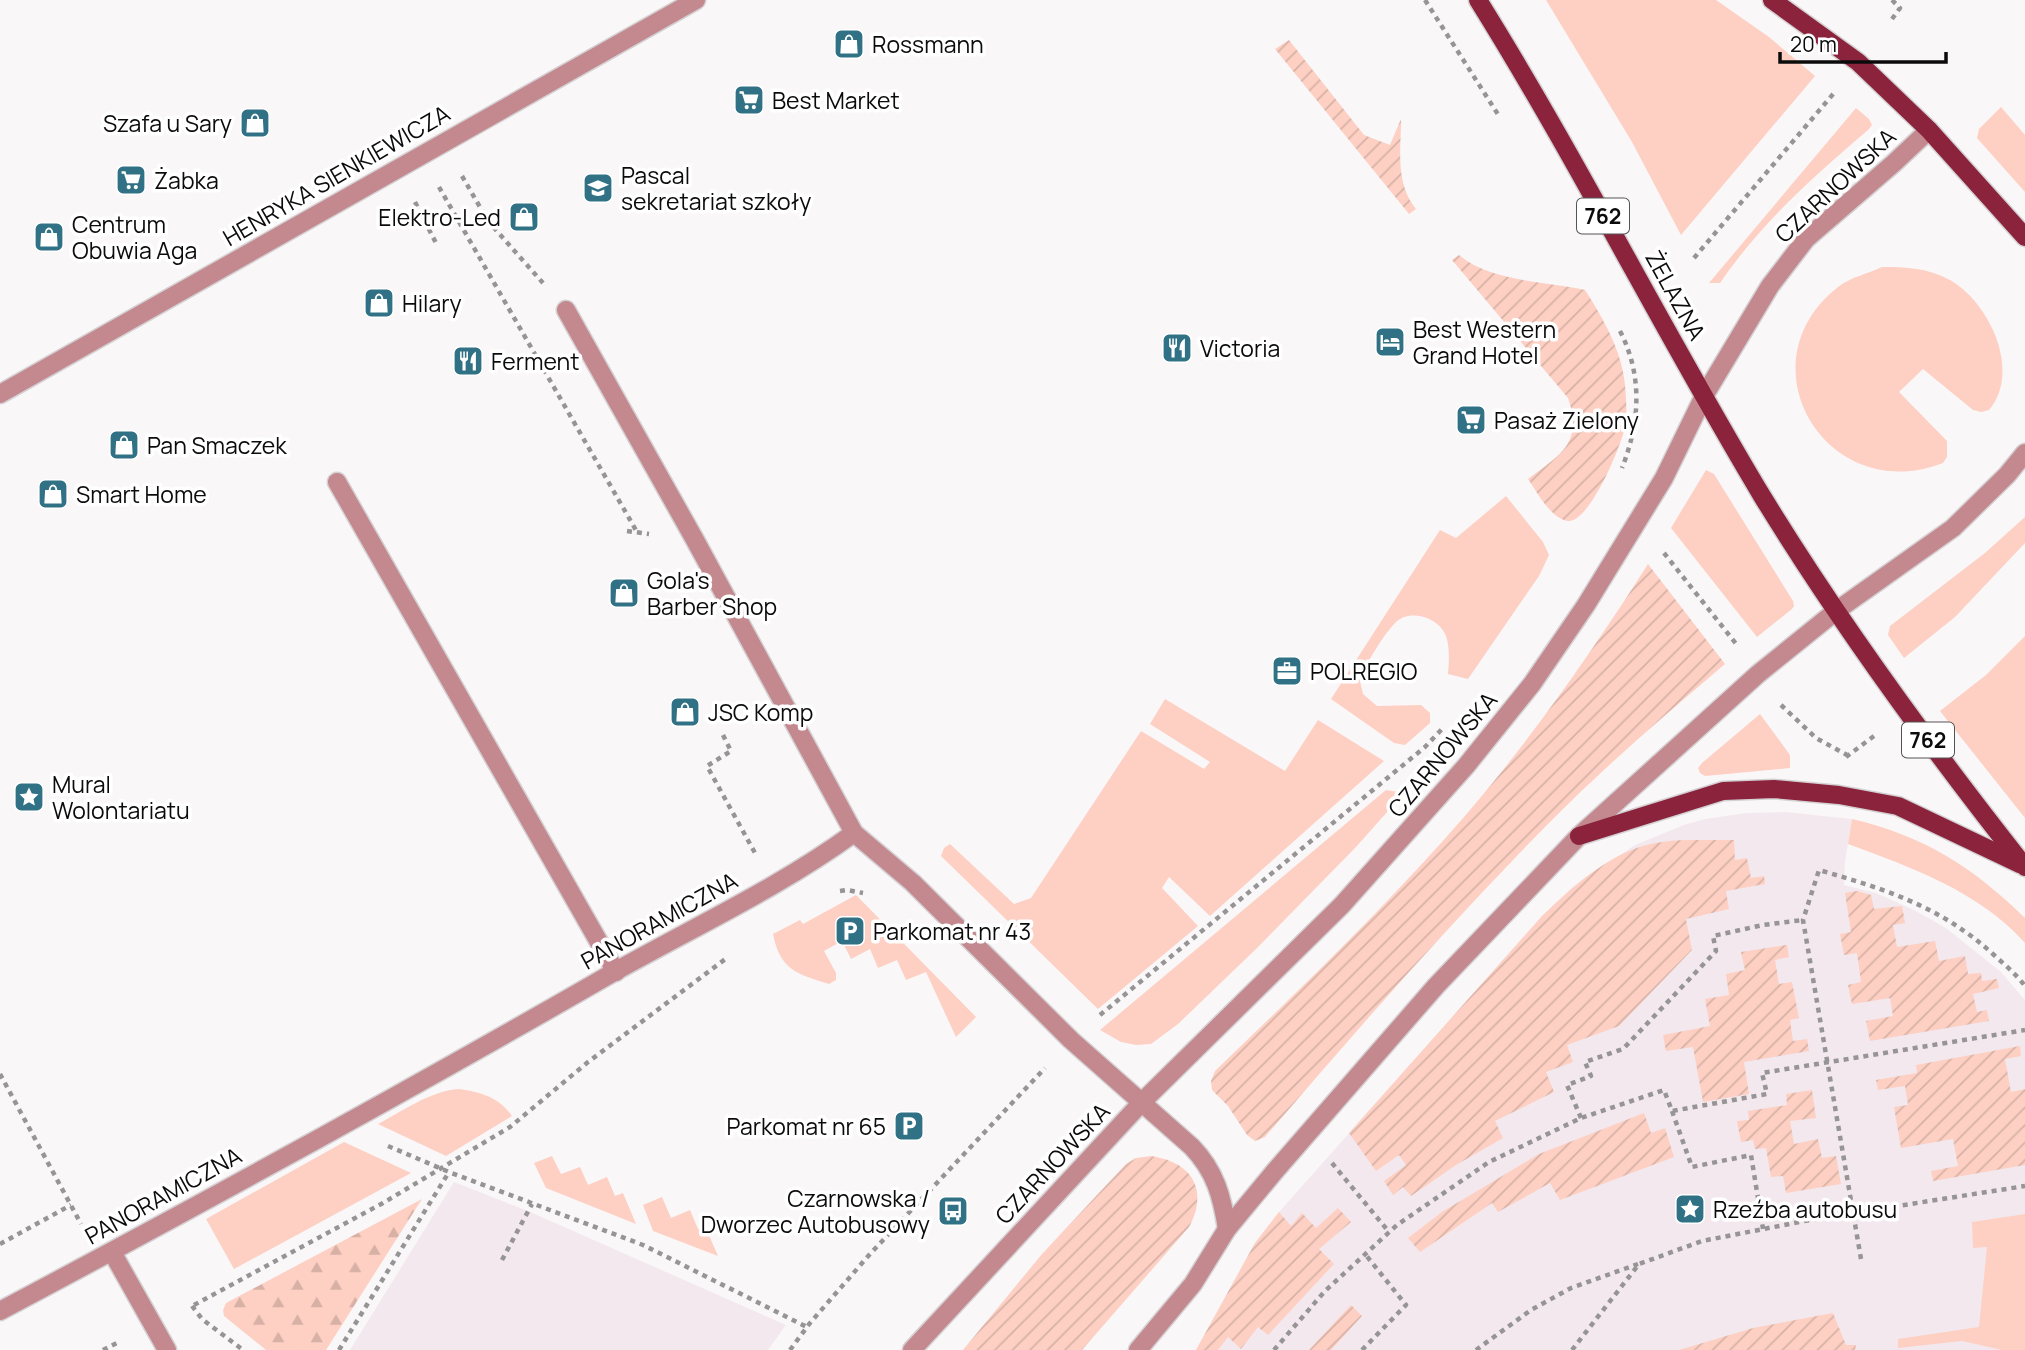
<svg xmlns="http://www.w3.org/2000/svg" width="2025" height="1350" viewBox="0 0 2025 1350" font-family="Manrope,sans-serif">
  <defs>
    <pattern id="forest-firs" width="22" height="20" patternUnits="userSpaceOnUse" patternTransform="scale(1.75)"><rect width="22" height="20" fill="#fdd0c3"/><path d="M5 1l3.5 6h-7zM16 11l3.5 6h-7z" fill="#d8b1a6"/></pattern>
    <pattern id="garden-furrows" width="10" height="10" patternUnits="userSpaceOnUse" patternTransform="scale(1.75)"><rect width="10" height="10" fill="#fdd0c3"/><path d="M-1 1l2-2M0 10L10 0M9 11l2-2" fill="none" stroke="#d8b1a6"/></pattern>
  </defs>
  <rect width="100%" height="100%" fill="#faf7f9"/>
  <!-- built -->
  <g fill="#f3e8ed">
    <path d="M1785 812 1852 819 1845 861 1844 885 1876 893 1914 910 1946 928 2001 972 2025 1000V1350H1196L1255 1243 1279 1212 1543 915 1574 886 1635 845 1684 825 1705 819 1746 813Z"/>
    <path d="M454 1182 528 1211 786 1325 768 1350H350Z"/>
  </g>
  <!-- green -->
  <g fill="#fdd0c3">
    <path d="M1546 0H1716L1769 37 1815 76 1681 235 1632 142Z"/>
    <path d="M2001 107 2025 135V192L1977 138 1979 129Z"/>
    <path d="M1856 108 1869 119 1872 125 1868 130C1813 177 1761 223 1720 283H1709Z"/>
    <path d="M1882 267C1906 267 1928 268 1950 280 1989 302 2022 371 1989 410L1981 412 1973 410 1923 369 1899 392 1947 441V457L1943 463C1827 508 1740 364 1838 287 1851 277 1867 274 1882 267Z"/>
    <path d="M1706 470 1714 474 1793 601 1794 606 1792 609 1757 637 1671 528Z"/>
    <path d="M1506 496 1543 542 1549 555 1539 576 1468 679 1448 674C1449 662 1450 648 1446 636 1440 618 1410 608 1396 622 1382 636 1369 661 1359 677L1363 694 1377 706 1421 705 1430 713V723L1405 745 1394 743 1331 699 1440 530 1456 538Z"/>
    <path d="M2025 517V543L1955 617 1904 658 1888 635 1890 626 1985 553Z"/>
    <path d="M2025 636V818L1940 711 1986 675Z"/>
    <path d="M1165 699 1285 771 1318 720 1384 761 1210 916 1169 877 1162 888 1198 926 1098 1009 941 856 944 848 950 844 1014 904 1031 898 1141 731 1204 769 1210 762 1150 724Z"/>
    <path d="M1760 714 1790 755V768L1705 776 1700 773 1698 768 1702 763Z"/>
    <path d="M1386 790 1404 793 1356 847 1256 949 1178 1024 1151 1044 1136 1045 1121 1042 1100 1030Z"/>
    <path d="M1852 819C1924 836 1973 867 2025 918V943C1979 891 1910 867 1848 844Z"/>
    <path d="M856 895 976 1017 956 1037 926 972 906 980 897 960 878 968 870 949 851 959 842 941 824 951 836 973V980L829 984C797 974 780 970 773 934L800 920 803 924Z"/>
    <path d="M459 1089C480 1092 499 1097 512 1116L446 1156 378 1124C403 1111 430 1091 459 1089Z"/>
    <path d="M344 1142 411 1173 234 1269 206 1219Z"/>
    <path d="M552 1156 561 1174 580 1167 588 1185 607 1177 615 1196 623 1193 636 1224 546 1188 534 1163Z"/>
    <path d="M662 1197 671 1218 690 1210 698 1229 705 1226 718 1256 653 1231 643 1205Z"/>
    <path d="M2025 1214V1350H2002L1962 1341 1898 1348V1339L1979 1327 1987 1247 1973 1248 1972 1222Z"/>
  </g>
  <!-- forest -->
  <path fill="url(#forest-firs)" d="M422 1199 326 1350H266L224 1316 223 1310 226 1303Z"/>
  <!-- garden -->
  <g fill="url(#garden-furrows)">
    <path d="M1289 40 1364 135 1390 145 1401 119C1401 150 1395 183 1416 209L1409 214 1275 49Z"/>
    <path d="M1459 255C1491 282 1545 281 1585 290 1603 318 1622 351 1625 385 1626 396 1627 411 1626 423 1623 442 1590 523 1568 521 1551 519 1537 492 1528 479 1560 455 1584 443 1568 398L1452 260Z"/>
    <path d="M1648 564 1725 664C1664 716 1603 768 1547 825 1448 925 1356 1031 1265 1137L1255 1141 1247 1135 1228 1106 1212 1090 1211 1081 1215 1071C1300 989 1386 907 1464 817 1532 738 1592 652 1648 564Z"/>
    <path d="M1700 840H1734L1735 860 1747 858 1751 878 1764 876 1765 884 1726 891 1729 909 1686 919 1692 950 1619 1026 1567 1045 1573 1062 1546 1072 1554 1092 1495 1121 1503 1138 1456 1165 1411 1196 1403 1187 1393 1195 1384 1181 1406 1165 1399 1155 1376 1171 1349 1133 1543 915C1576 884 1614 848 1662 842 1674 840 1687 840 1700 840Z"/>
    <path d="M1857 891 1871 895 1874 909 1902 906 1905 923 1893 925 1897 947 1935 941 1939 961 1965 956 1968 974 1981 973 1982 981 1997 979 1999 988 1973 994 1977 1012 1987 1010 1989 1021 1870 1041 1866 1021 1893 1016 1890 998 1852 1004 1848 985 1861 982 1857 953 1844 955 1840 934 1851 932 1845 893Z"/>
    <path d="M1787 945 1789 957 1775 960 1779 984 1792 982 1799 1018 1790 1020 1793 1041 1807 1039 1809 1051 1744 1062 1749 1094 1703 1102 1693 1047 1666 1051 1663 1035 1710 1026 1705 999 1729 995 1726 974 1745 970 1741 952Z"/>
    <path d="M2020 1046 2021 1056 2005 1059 2011 1092 2025 1089V1165L1933 1181 1931 1171 1958 1166 1953 1139 1901 1148 1894 1107 1908 1105 1905 1086 1878 1090 1876 1080 1917 1073 1916 1065Z"/>
    <path d="M1812 1090 1816 1118 1790 1121 1794 1144 1818 1139 1822 1158 1836 1156 1841 1184 1786 1193 1783 1176 1771 1177 1766 1148 1755 1149 1753 1140 1741 1142 1737 1121 1749 1120 1748 1111 1787 1105 1786 1094Z"/>
    <path d="M1644 1113 1651 1133 1665 1128 1674 1157 1560 1200 1550 1183 1498 1212 1492 1203 1420 1252 1408 1238 1442 1212 1539 1154Z"/>
    <path d="M1151 1156C1192 1162 1209 1190 1189 1227L1082 1350H963L1042 1254 1126 1164 1136 1158Z"/>
    <path d="M1338 1208 1351 1222 1319 1249 1334 1264 1268 1335 1258 1327 1241 1349 1228 1337 1218 1350H1196L1255 1243 1279 1212 1291 1226 1302 1213 1316 1228Z"/>
    <path d="M1351 1305 1362 1316 1331 1350H1309Z"/>
    <path d="M1833 1313 1846 1345H1856L1855 1350H1679L1753 1328Z"/>
  </g>
  <g fill="none" stroke-linecap="round" stroke-linejoin="round">
    <!-- service casing -->
    <g stroke="#d4d1d3" stroke-width="21">
      <g id="service">
        <path d="M337 482 616 972"/>
        <path d="M112 1252 167 1350"/>
      </g>
    </g>
    <!-- pedestrian casing -->
    <g stroke="#d4d1d3" stroke-width="21">
      <path id="pedestrian" d="M0 394 696 0"/>
    </g>
    <!-- minor casing -->
    <g stroke="#d4d1d3" stroke-width="21">
      <g id="minor">
        <path d="M566 310 695 540 854 833 913 883 1071 1040 1192 1147C1215 1171 1222 1196 1227 1229"/>
        <path d="M0 1311C207 1201 413 1088 616 971 696 926 780 887 854 833"/>
        <path d="M912 1350 1142 1102 1342 905 1466 766 1532 684 1586 605 1664 478 1704 396 1770 286 1806 239 1894 163 1929 130"/>
        <path d="M1138 1350 1193 1284 1227 1229 1275 1171 1436 986 1579 836 1758 674 1836 611 1953 528 2007 475 2025 453"/>
      </g>
    </g>
    <!-- primary casing -->
    <g stroke="#d4d1d3" stroke-width="21">
      <g id="primary">
        <path d="M1478 0C1579 162 1664 333 1762 496 1841 625 1931 748 2025 867"/>
        <path d="M1772 0 1858 62 1929 130 2025 237"/>
        <path d="M1579 836 1723 791 1774 789 1839 795 1898 806 2020 864"/>
      </g>
    </g>
    <!-- path -->
    <g stroke="#969495" stroke-width="4.5" stroke-dasharray="5 5" stroke-linecap="butt">
      <path d="M1425 0 1499 116"/>
      <path d="M1892 0 1900 8 1892 19"/>
      <path d="M462 176 488 221 543 283"/>
      <path d="M439 187 637 532"/>
      <path d="M415 202 437 245"/>
      <path d="M1694 258 1834 93"/>
      <path d="M1620 331C1643 376 1640 422 1622 468"/>
      <path d="M627 531 649 534"/>
      <path d="M1664 553 1737 645"/>
      <path d="M1781 705 1816 738 1847 755"/>
      <path d="M723 735 731 751 707 766 755 853"/>
      <path d="M1846 757 1878 733"/>
      <path d="M840 891 847 890 863 893"/>
      <path d="M1100 1015 1425 747 1442 729"/>
      <path d="M0 1074 81 1224"/>
      <path d="M1672 1111 1692 1167 1751 1155 1763 1229"/>
      <path d="M1581 1118 1567 1085 1591 1076 1585 1062 1623 1049 1716 951 1713 936 1763 925 1803 920"/>
      <path d="M388 1146 449 1172 643 1245 807 1327"/>
      <path d="M1332 1163 1389 1232"/>
      <path d="M0 1244 71 1205"/>
      <path d="M1861 1259 1803 920 1819 870C1885 889 1942 907 1994 955 2005 965 2016 974 2025 986"/>
      <path d="M502 1260 532 1204"/>
      <path d="M194 1305 383 1203 510 1127 588 1062 728 957"/>
      <path d="M192 1306 202 1319 243 1350"/>
      <path d="M103 1350 119 1342"/>
      <path d="M339 1350 449 1172"/>
      <path d="M790 1350 810 1323 870 1254 1045 1068"/>
      <path d="M1274 1350 1325 1291 1397 1225 1489 1162 1581 1118 1664 1090 1672 1111 1767 1094 1762 1073 2025 1030"/>
      <path d="M1362 1350 1406 1305 1365 1254"/>
      <path d="M1476 1350 1531 1310 1571 1288 1638 1264"/>
      <path d="M1572 1350 1639 1264 1702 1241 1815 1219 2025 1186"/>
    </g>
    <!-- service -->
    <use href="#service" stroke="#c4888f" stroke-width="18"/>
    <!-- pedestrian -->
    <use href="#pedestrian" stroke="#c4888f" stroke-width="18"/>
    <!-- minor -->
    <use href="#minor" stroke="#c4888f" stroke-width="18"/>
    <!-- primary -->
    <use href="#primary" stroke="#8b233c" stroke-width="18"/>
  </g>
  <!-- icons -->
  <defs>
    <g id="shop-square" transform="scale(1.575)"><rect x="-9" y="-9" width="18" height="18" rx="4" fill="#317185" stroke="#fff"/><path d="M-5-2.5h2.3a2.7 3.5 0 0 1 5.4 0H5L5.5 6h-11ZM-1.5-2.5h3a1.5 2.3 0 0 0-3 0Z" fill="#fff"/></g>
    <g id="supermarket-square" transform="scale(1.575)"><rect x="-9" y="-9" width="18" height="18" rx="4" fill="#317185" stroke="#fff"/><path d="M-6-5.5h2.5l.6 2H6L4.5 2H-2.5L-4.4-4H-6ZM-1.5 3.2a1.3 1.3 0 1 0 .1 0ZM3 3.2a1.3 1.3 0 1 0 .1 0Z" fill="#fff"/></g>
    <g id="school-square" transform="scale(1.575)"><rect x="-9" y="-9" width="18" height="18" rx="4" fill="#317185" stroke="#fff"/><path d="M0-5L7-2L0 1L-7-2ZM-4 1L0 2.5L4 1V4Q0 6-4 4Z" fill="#fff"/></g>
    <g id="hotel-square" transform="scale(1.575)"><rect x="-9" y="-9" width="18" height="18" rx="4" fill="#317185" stroke="#fff"/><path d="M-6-4.5h1.5V1H6V5H4.5V3h-9V5H-6ZM-4 0a1.8 1.8 0 1 1 3.6 0ZM.5 0V-2.5h3Q6-2.5 6 0Z" fill="#fff"/></g>
    <g id="restaurant-square" transform="scale(1.575)"><rect x="-9" y="-9" width="18" height="18" rx="4" fill="#317185" stroke="#fff"/><path d="M-5-6h1v4h1v-4h1v4h1v-4h1v5L-1.5 .5V6h-2V.5L-5-1ZM5-6V6H3V1.5H1.5Q1.5-4 5-6Z" fill="#fff"/></g>
    <g id="office-square" transform="scale(1.575)"><rect x="-9" y="-9" width="18" height="18" rx="4" fill="#317185" stroke="#fff"/><path d="M-6-3h4V-5.5h4V-3h4V5H-6ZM-1-4.5V-3h2v-1.5ZM-6 0V1H6V0Z" fill="#fff"/></g>
    <g id="sight-square" transform="scale(1.575)"><rect x="-9" y="-9" width="18" height="18" rx="4" fill="#317185" stroke="#fff"/><path d="M0-6L1.8-2.2L6-1.7L2.9 1.2L3.7 5.4L0 3.3L-3.7 5.4L-2.9 1.2L-6-1.7L-1.8-2.2Z" fill="#fff"/></g>
    <g id="parking-square" transform="scale(1.575)"><rect x="-9" y="-9" width="18" height="18" rx="4" fill="#317185" stroke="#fff"/><path d="M-3.5-5.5H1a3.5 3.5 0 0 1 0 7H-1V5.5H-3.5ZM-1-3.4V-.6H.8a1.4 1.4 0 0 0 0-2.8Z" fill="#fff"/></g>
    <g id="bus-square" transform="scale(1.575)"><rect x="-9" y="-9" width="18" height="18" rx="4" fill="#317185" stroke="#fff"/><path d="M-5-6H5V4H4V6H2V4H-2V6H-4V4H-5ZM-3.5-4V0h7V-4ZM-3.5 1.2v1.5H-2V1.2ZM2 1.2v1.5H3.5V1.2Z" fill="#fff"/></g>
  </defs>
  <g fill-rule="evenodd">
    <use href="#shop-square" x="849" y="44"/>
    <use href="#supermarket-square" x="749" y="100"/>
    <use href="#shop-square" x="255" y="123"/>
    <use href="#supermarket-square" x="131" y="180"/>
    <use href="#school-square" x="598" y="188"/>
    <use href="#shop-square" x="524" y="217"/>
    <use href="#shop-square" x="49" y="237"/>
    <use href="#shop-square" x="379" y="303"/>
    <use href="#hotel-square" x="1390" y="342"/>
    <use href="#restaurant-square" x="1177" y="348"/>
    <use href="#restaurant-square" x="468" y="361"/>
    <use href="#supermarket-square" x="1471" y="420"/>
    <use href="#shop-square" x="124" y="445"/>
    <use href="#shop-square" x="53" y="494"/>
    <use href="#shop-square" x="624" y="593"/>
    <use href="#office-square" x="1287" y="671"/>
    <use href="#shop-square" x="685" y="712"/>
    <use href="#sight-square" x="29" y="797"/>
    <use href="#parking-square" x="850" y="931"/>
    <use href="#parking-square" x="909" y="1126"/>
    <use href="#sight-square" x="1690" y="1209"/>
    <use href="#bus-square" x="953" y="1211"/>
  </g>
  <g text-anchor="middle" dominant-baseline="central" stroke-width="7" stroke-linejoin="round" paint-order="stroke">
    <!-- shield labels -->
    <g fill="#fff" stroke="#555454" stroke-width="2">
      <rect x="1577" y="198.5" width="52" height="35" rx="5"/>
      <rect x="1902" y="722.5" width="52" height="35" rx="5"/>
    </g>
    <g font-size="21" font-weight="bold" fill="#0c0b0b">
      <text x="1603" y="216">762</text>
      <text x="1928" y="740">762</text>
    </g>
    <!-- poi labels -->
    <g font-size="23" fill="#0c0b0b" stroke="#fff" text-anchor="start">
      <text x="872" y="44">Rossmann</text>
      <text x="772" y="100">Best Market</text>
      <text x="232" y="123" text-anchor="end">Szafa u Sary</text>
      <text x="621" y="175">Pascal<tspan x="621" dy="26">sekretariat szkoły</tspan></text>
      <text x="154" y="180">Żabka</text>
      <text x="501" y="217" text-anchor="end">Elektro-Led</text>
      <text x="72" y="224">Centrum<tspan x="72" dy="26">Obuwia Aga</tspan></text>
      <text x="402" y="303">Hilary</text>
      <text x="1413" y="329">Best Western<tspan x="1413" dy="26">Grand Hotel</tspan></text>
      <text x="1200" y="348">Victoria</text>
      <text x="491" y="361">Ferment</text>
      <text x="1494" y="420">Pasaż Zielony</text>
      <text x="147" y="445">Pan Smaczek</text>
      <text x="76" y="494">Smart Home</text>
      <text x="647" y="580">Gola's<tspan x="647" dy="26">Barber Shop</tspan></text>
      <text x="1310" y="671">POLREGIO</text>
      <text x="708" y="712">JSC Komp</text>
      <text x="52" y="784">Mural<tspan x="52" dy="26">Wolontariatu</tspan></text>
      <text x="873" y="931">Parkomat nr 43</text>
      <text x="886" y="1126" text-anchor="end">Parkomat nr 65</text>
      <text x="930" y="1198" text-anchor="end">Czarnowska /<tspan x="930" dy="26">Dworzec Autobusowy</tspan></text>
      <text x="1713" y="1209">Rzeźba autobusu</text>
    </g>
    <!-- street labels -->
    <g font-size="23" fill="#0c0b0b" stroke="#fff">
      <text transform="translate(336 175) rotate(-30)">HENRYKA SIENKIEWICZA</text>
      <text transform="translate(1835 185) rotate(-43)">CZARNOWSKA</text>
      <text transform="translate(1676 295) rotate(61)">ŻELAZNA</text>
      <text transform="translate(1442 754) rotate(-50)">CZARNOWSKA</text>
      <text transform="translate(659 920) rotate(-29)">PANORAMICZNA</text>
      <text transform="translate(1052 1163) rotate(-47)">CZARNOWSKA</text>
      <text transform="translate(163 1195) rotate(-29)">PANORAMICZNA</text>
    </g>
  </g>
  <!-- scale -->
  <path d="M1780 52v10h166v-10" fill="none" stroke="#0c0b0b" stroke-width="3.5"/>
  <text x="1790" y="52" font-size="21" fill="#0c0b0b" stroke="#ffffff" stroke-width="5" paint-order="stroke">20 m</text>
</svg>
